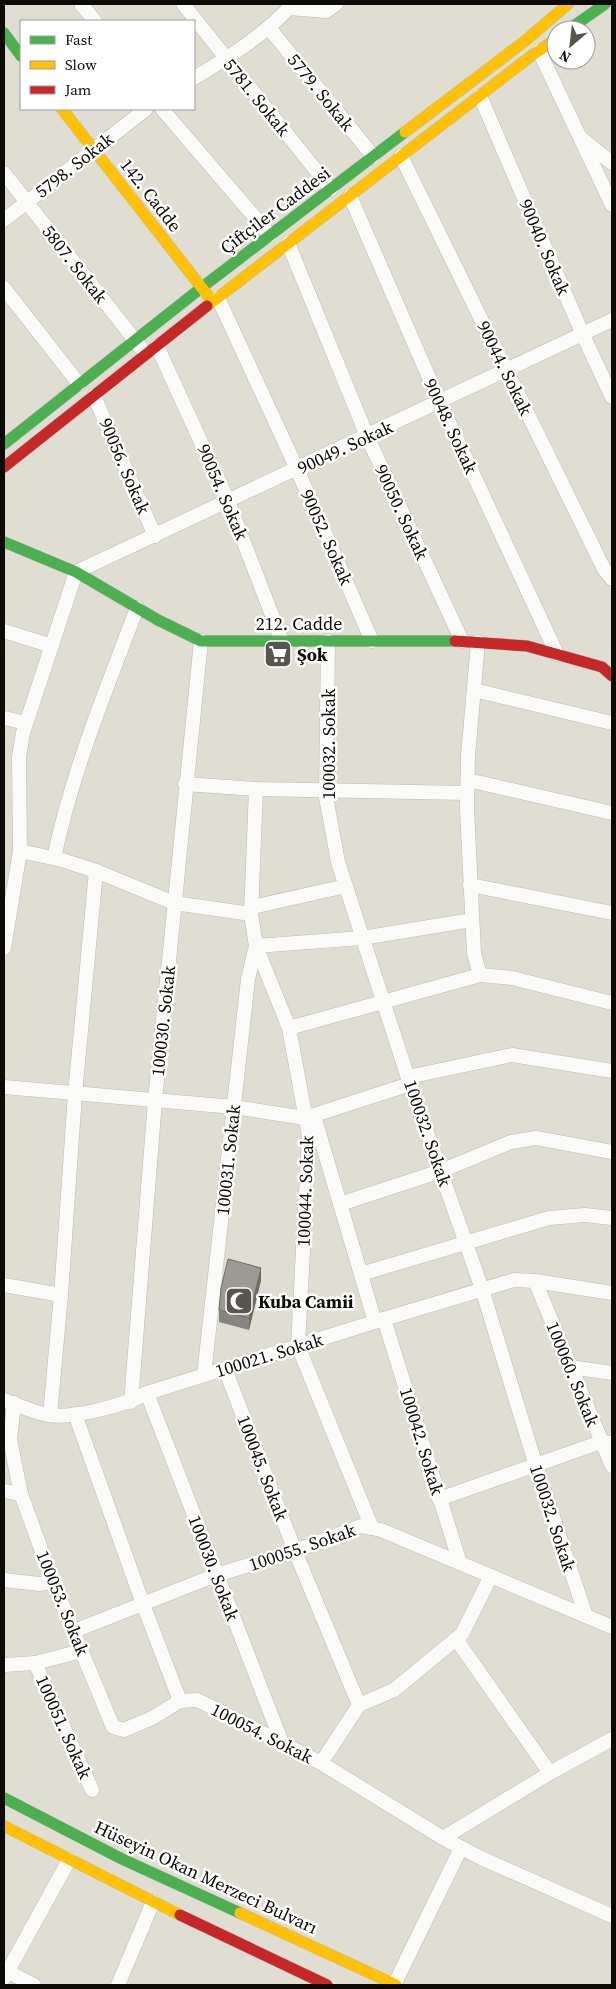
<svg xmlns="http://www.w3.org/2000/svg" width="616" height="1989" viewBox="0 0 616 1989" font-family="'Source Serif 4',serif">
  <rect width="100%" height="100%" fill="#e0ded3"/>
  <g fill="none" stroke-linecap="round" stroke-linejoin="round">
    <!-- street casing -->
    <g stroke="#bdbbb3" stroke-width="15">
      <g id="street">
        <path d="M81 4 95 21"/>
        <path d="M183 4 331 189"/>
        <path d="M289 8 326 11 336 4"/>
        <path d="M269 28 373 156"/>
        <path d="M539 51 612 205"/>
        <path d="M194 78C228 58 261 37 289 8"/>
        <path d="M480 96 583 335 612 397"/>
        <path d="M162 109 270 235"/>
        <path d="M582 139 612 163"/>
        <path d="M401 156 604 569 612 579"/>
        <path d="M4 173 141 348"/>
        <path d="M350 196 440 403 557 654"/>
        <path d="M4 220 146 109"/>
        <path d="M288 243 367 436 462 641"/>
        <path d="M4 288 79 384"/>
        <path d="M218 298 297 469 372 641"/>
        <path d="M157 346 228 501 282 641"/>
        <path d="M94 396 155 536"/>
        <path d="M4 631 52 646"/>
        <path d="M328 641 326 797 338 862 410 1084 482 1289 536 1466 586 1616"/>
        <path d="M478 642 468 756 467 808 474 953 480 975"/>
        <path d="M474 690 612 723"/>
        <path d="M4 718 26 723"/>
        <path d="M468 780 612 813"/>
        <path d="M185 784 256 789 467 793"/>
        <path d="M256 789 251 914 256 946 289 1028 309 1136 298 1346 372 1528"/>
        <path d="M20 851 62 860 96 871 174 903 251 914"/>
        <path d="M54 858C72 772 106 690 137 608"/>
        <path d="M470 885 612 913"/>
        <path d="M252 907 346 886"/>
        <path d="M4 948 20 851 19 757 23 733 76 572 612 320"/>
        <path d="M289 1028 480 975 512 978 612 1003"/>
        <path d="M408 1077 512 1055 612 1071"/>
        <path d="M4 1087 234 1107 305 1118 410 1084"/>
        <path d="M314 1116 375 1322"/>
        <path d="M340 1204 441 1171 511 1142 536 1138 612 1152"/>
        <path d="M361 1274 549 1218 585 1215 612 1218"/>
        <path d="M535 1281 612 1466"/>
        <path d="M4 1285 61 1295"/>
        <path d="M384 1319 460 1563"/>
        <path d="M570 1367 612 1373"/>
        <path d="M225 1369 295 1551 359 1705"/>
        <path d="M204 1375 248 979 256 946 362 938 472 920"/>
        <path d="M147 1393 282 1743"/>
        <path d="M4 1400C18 1405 33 1412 48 1415 73 1419 125 1405 147 1393L384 1319 514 1280 535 1281 612 1293"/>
        <path d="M131 1402 155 1101 201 641"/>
        <path d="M14 1403 10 1440 21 1494 53 1582 113 1727 124 1730 152 1718 180 1701"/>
        <path d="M75 1414 143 1604 180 1701"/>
        <path d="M50 1415 61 1295 75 1094 96 871"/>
        <path d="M4 1491 21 1494"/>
        <path d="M439 1499 601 1442 609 1443"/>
        <path d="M4 1580 39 1584 53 1582"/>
        <path d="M74 1631 216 1575 295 1551 361 1526 381 1530 612 1627"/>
        <path d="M456 1639 550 1773"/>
        <path d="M35 1663 92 1790"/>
        <path d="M4 1665 35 1663 82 1651"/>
        <path d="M180 1701 197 1700 218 1710 321 1763 443 1838 481 1858 612 1916"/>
        <path d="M321 1763 359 1705 394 1690 462 1634 491 1576"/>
        <path d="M443 1838 550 1773 612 1739"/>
        <path d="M8 1972 34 1985"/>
        <path d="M4 1978 69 1860"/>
        <path d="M118 1985 153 1902"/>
        <path d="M394 1985 461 1848"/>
      </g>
    </g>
    <!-- fast casing -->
    <g stroke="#bdbbb3" stroke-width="12">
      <g id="fast">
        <path d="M568 30 605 4"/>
        <path d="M4 33 21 56"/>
        <path d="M4 444 201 288 405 132"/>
        <path d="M4 542 76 572 158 620 201 641H455"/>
        <path d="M4 1798 122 1859 240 1913"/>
      </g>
    </g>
    <!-- slow casing -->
    <g stroke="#bdbbb3" stroke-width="12">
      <g id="slow">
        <path d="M62 109 209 297"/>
        <path d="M405 132 525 41 568 4"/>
        <path d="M207 306 531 56 556 39"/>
        <path d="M4 1826 180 1915"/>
        <path d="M240 1913 396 1985"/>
      </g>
    </g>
    <!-- jam casing -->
    <g stroke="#bdbbb3" stroke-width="12">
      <g id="jam">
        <path d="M4 467 207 306"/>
        <path d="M455 641 527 646 602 667 612 676"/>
        <path d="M180 1915 327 1985"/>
      </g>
    </g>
    <!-- street -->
    <use href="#street" stroke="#fafaf8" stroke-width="14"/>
    <!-- fast -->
    <use href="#fast" stroke="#4caf50" stroke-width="11"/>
    <!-- slow -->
    <use href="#slow" stroke="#ffc107" stroke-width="11"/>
    <!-- jam -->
    <use href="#jam" stroke="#c62828" stroke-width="11"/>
  </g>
  <!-- wall -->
  <path fill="#86847e" d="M261 1280 249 1330 219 1322V1310Z"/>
  <!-- shaded-wall -->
  <path fill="#6d6c66" d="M261 1268V1280L249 1330V1318Z"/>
  <!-- building -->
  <path fill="#9c9a92" stroke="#6d6c66" d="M228 1259 261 1268 249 1318 219 1310 221 1288Z"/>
  <!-- icons -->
  <defs>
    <g id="supermarket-square" transform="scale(1.4375)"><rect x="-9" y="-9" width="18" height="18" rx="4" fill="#57554d" stroke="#fff"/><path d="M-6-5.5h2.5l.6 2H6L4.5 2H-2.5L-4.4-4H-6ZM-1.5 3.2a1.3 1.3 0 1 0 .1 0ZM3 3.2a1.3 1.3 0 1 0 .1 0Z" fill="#fff"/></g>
    <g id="mosque-square" transform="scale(1.4375)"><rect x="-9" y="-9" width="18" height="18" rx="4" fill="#57554d" stroke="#fff"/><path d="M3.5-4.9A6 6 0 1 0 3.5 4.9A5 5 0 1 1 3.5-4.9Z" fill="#fff"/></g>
  </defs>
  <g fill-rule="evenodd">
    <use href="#supermarket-square" x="278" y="654"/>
    <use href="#mosque-square" x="239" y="1301"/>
  </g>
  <g text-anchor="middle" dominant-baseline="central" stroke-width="5" stroke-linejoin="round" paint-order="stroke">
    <!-- street labels -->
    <g font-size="18" fill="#0d0b05" stroke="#fff">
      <text transform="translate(321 92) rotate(51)">5779. Sokak</text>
      <text transform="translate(257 97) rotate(51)">5781. Sokak</text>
      <text transform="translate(74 165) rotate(-38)">5798. Sokak</text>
      <text transform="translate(151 195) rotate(52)">142. Cadde</text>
      <text transform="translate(275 210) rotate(-37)">Çiftçiler Caddesi</text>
      <text transform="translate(545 247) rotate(67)">90040. Sokak</text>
      <text transform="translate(75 264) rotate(52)">5807. Sokak</text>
      <text transform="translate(505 368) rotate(64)">90044. Sokak</text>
      <text transform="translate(451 426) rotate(65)">90048. Sokak</text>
      <text transform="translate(345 447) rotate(-25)">90049. Sokak</text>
      <text transform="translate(125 466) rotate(67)">90056. Sokak</text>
      <text transform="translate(223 492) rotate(67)">90054. Sokak</text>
      <text transform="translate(402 512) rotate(65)">90050. Sokak</text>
      <text transform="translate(327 537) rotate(66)">90052. Sokak</text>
      <text x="299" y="623">212. Cadde</text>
      <text transform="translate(328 744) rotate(-90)">100032. Sokak</text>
      <text transform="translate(163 1021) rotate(-84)">100030. Sokak</text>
      <text transform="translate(428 1133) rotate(71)">100032. Sokak</text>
      <text transform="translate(228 1160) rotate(-84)">100031. Sokak</text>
      <text transform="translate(305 1191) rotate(-88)">100044. Sokak</text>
      <text transform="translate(269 1355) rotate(-17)">100021. Sokak</text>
      <text transform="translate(573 1374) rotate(68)">100060. Sokak</text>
      <text transform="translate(422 1441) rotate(73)">100042. Sokak</text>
      <text transform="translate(263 1468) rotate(69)">100045. Sokak</text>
      <text transform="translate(553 1518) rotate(72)">100032. Sokak</text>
      <text transform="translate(302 1547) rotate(-19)">100055. Sokak</text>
      <text transform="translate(214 1568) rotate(69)">100030. Sokak</text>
      <text transform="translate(63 1603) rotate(68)">100053. Sokak</text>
      <text transform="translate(64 1727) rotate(66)">100051. Sokak</text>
      <text transform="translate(262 1733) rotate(27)">100054. Sokak</text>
      <text transform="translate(206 1877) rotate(25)">Hüseyin Okan Merzeci Bulvarı</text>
    </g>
    <!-- poi labels -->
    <g font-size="18" font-weight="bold" fill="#0d0b05" stroke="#fff" text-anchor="start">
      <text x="297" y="654">Şok</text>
      <text x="258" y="1301">Kuba Camii</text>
    </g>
  </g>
  <!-- border -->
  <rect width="616" height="1989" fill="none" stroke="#0d0b05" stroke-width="10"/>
  <!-- legend -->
  <rect x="20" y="20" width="175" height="90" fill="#ffffff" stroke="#9e9d9b"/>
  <rect x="30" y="36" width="25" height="8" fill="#4caf50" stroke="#9e9d9b"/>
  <text x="65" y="45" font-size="15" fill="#0d0b05">Fast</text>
  <rect x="30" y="61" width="25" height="8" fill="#ffc107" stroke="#9e9d9b"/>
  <text x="65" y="70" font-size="15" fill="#0d0b05">Slow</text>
  <rect x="30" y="86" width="25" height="8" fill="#c62828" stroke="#9e9d9b"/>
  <text x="65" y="95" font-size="15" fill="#0d0b05">Jam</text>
  <!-- north arrow -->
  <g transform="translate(571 45) rotate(208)"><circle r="24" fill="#ffffff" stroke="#9e9d9b"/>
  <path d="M0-4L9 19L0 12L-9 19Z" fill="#57554d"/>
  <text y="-8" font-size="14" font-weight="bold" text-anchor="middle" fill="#0d0b05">N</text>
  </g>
</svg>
